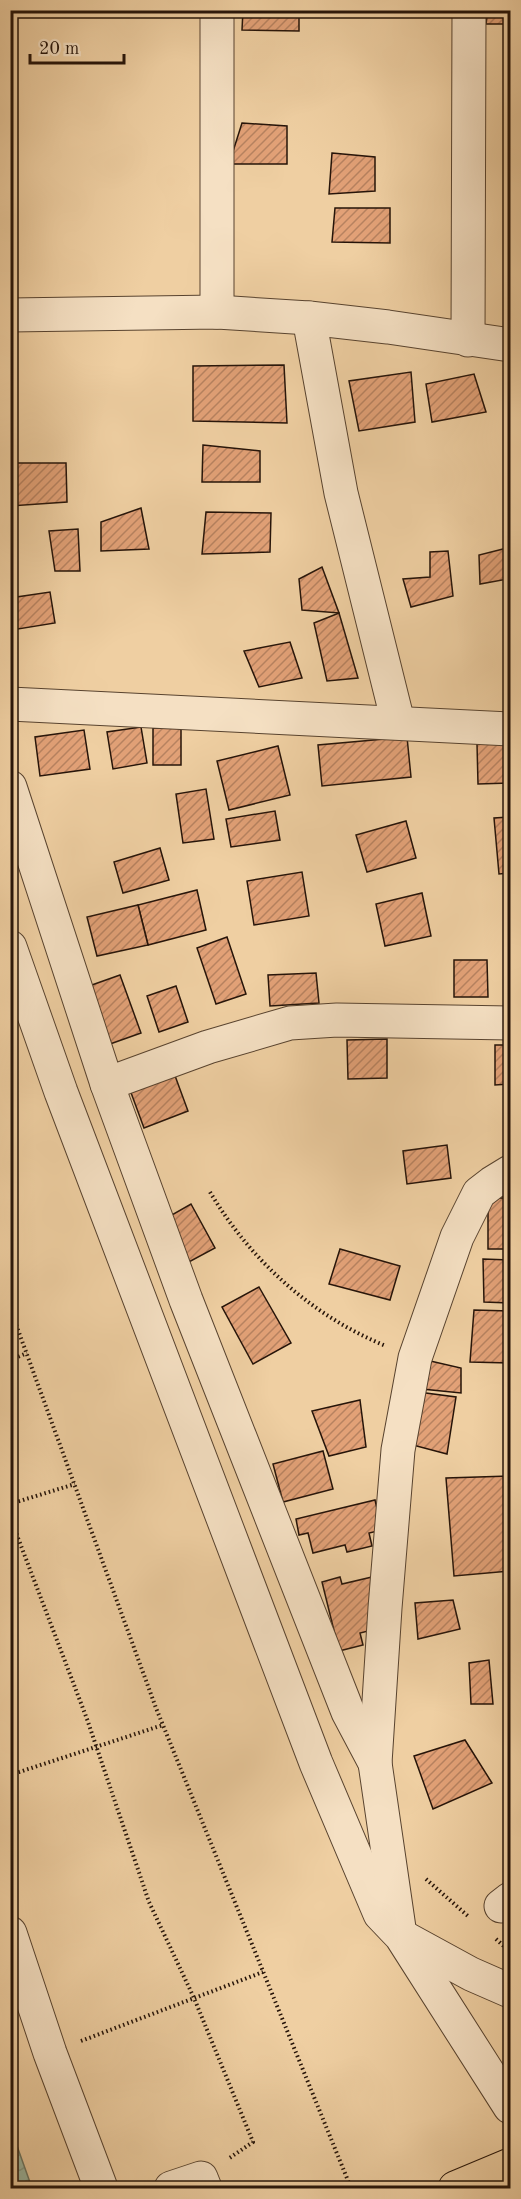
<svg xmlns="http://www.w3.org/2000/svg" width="521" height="2199" viewBox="0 0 521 2199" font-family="'Old Standard TT',serif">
  <defs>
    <pattern id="water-waves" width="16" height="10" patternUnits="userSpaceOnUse" patternTransform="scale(1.5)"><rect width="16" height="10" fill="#9bb7a1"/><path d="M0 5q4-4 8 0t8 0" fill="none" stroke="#859c89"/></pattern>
    <pattern id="building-hatch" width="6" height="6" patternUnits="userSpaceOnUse" patternTransform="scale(1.5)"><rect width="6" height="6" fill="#e2a177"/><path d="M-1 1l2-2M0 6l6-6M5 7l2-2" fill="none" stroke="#b78260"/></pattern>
  </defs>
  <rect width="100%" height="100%" fill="#efcfa2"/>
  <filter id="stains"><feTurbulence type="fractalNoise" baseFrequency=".00333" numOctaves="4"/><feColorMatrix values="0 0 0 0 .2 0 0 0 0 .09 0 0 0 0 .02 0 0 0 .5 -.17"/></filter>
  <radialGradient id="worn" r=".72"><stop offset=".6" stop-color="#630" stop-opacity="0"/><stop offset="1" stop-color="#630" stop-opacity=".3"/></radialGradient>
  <!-- water -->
  <path fill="url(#water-waves)" stroke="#6c7664" stroke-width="1.5" d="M10 2129H11L32 2188H11Z"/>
  <!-- building -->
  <g fill="url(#building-hatch)" stroke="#261409" stroke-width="1.5">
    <path d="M243 10H299V31L242 30Z"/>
    <path d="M488 10H510V24H486Z"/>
    <path d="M242 123 287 126V164H229Z"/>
    <path d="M332 153 375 157V191L329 194Z"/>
    <path d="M335 208H390V243L332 242Z"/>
    <path d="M284 365 287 423 193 421V366Z"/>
    <path d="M411 372 415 422 359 431 349 381Z"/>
    <path d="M474 374 486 412 432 422 426 384Z"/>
    <path d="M203 445 260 451V482H202Z"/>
    <path d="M10 463H66L67 502 10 506Z"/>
    <path d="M141 508 149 549 101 551V522Z"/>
    <path d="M206 512 271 513 270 552 202 554Z"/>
    <path d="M78 529 80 571H55L49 531Z"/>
    <path d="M507 548 508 579 480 584 479 555Z"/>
    <path d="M448 551 453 596 411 607 403 579 430 577V552Z"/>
    <path d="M322 567 339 613 302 610 299 579Z"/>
    <path d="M510 591V620L507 592Z"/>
    <path d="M50 592 55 623 12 630 10 598Z"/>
    <path d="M339 613 358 678 327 681 314 623Z"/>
    <path d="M290 642 302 678 259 687 244 651Z"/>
    <path d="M141 727 147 763 113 769 107 732Z"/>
    <rect x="153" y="728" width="28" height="37"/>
    <path d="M84 730 90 769 40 776 35 737Z"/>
    <path d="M407 737 411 777 322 786 318 745Z"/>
    <path d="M510 742V783L478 784 477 744Z"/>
    <path d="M278 746 290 795 229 810 217 761Z"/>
    <path d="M206 789 214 839 183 843 176 794Z"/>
    <path d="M275 811 280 840 231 847 226 819Z"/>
    <path d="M510 817V873L499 874 494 818Z"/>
    <path d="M406 821 416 858 367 872 356 835Z"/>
    <path d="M160 848 169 880 123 893 114 862Z"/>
    <path d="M302 872 309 916 254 925 247 881Z"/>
    <path d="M197 890 206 930 148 945 138 905Z"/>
    <path d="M422 893 431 936 385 946 376 904Z"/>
    <path d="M506 893H510V927Z"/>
    <path d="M138 905 148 945 97 956 87 917Z"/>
    <path d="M227 937 246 994 216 1004 197 948Z"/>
    <path d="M454 960H487L488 997H454Z"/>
    <path d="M316 973 319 1003 270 1006 268 975Z"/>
    <path d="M120 975 141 1033 110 1044 89 986Z"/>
    <path d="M176 986 188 1022 159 1032 147 996Z"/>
    <path d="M387 1039V1078L348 1079 347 1040Z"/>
    <path d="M495 1045H510V1084L495 1085Z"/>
    <path d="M174 1073 188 1111 144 1128 130 1090Z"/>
    <path d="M447 1145 451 1178 407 1184 403 1151Z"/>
    <rect x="488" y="1198" width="22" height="51"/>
    <path d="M191 1204 215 1248 187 1263 163 1220Z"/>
    <path d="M340 1249 400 1266 390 1300 329 1284Z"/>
    <path d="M483 1259 510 1260V1303L484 1302Z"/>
    <path d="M259 1287 291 1343 253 1364 222 1307Z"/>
    <path d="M474 1310 510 1311V1363L470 1362Z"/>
    <path d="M426 1360 461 1368V1393L422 1389Z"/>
    <path d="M418 1392 456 1397 447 1454 409 1444Z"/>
    <path d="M360 1400 366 1447 329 1456 312 1411Z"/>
    <path d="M323 1451 333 1489 283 1502 273 1464Z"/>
    <path d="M510 1476V1571L454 1576 446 1478Z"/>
    <path d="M375 1500 382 1530 369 1533 372 1546 347 1552 345 1545 313 1553 308 1533 299 1535 296 1519Z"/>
    <path d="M340 1577 342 1584 372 1577 376 1629 360 1633 363 1645 339 1651 322 1582Z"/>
    <path d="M453 1600 460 1629 418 1639 415 1603Z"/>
    <path d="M489 1660 493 1704H471L469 1663Z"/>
    <path d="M465 1740 492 1783 433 1809 414 1756Z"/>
  </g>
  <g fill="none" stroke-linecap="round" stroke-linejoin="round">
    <!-- minor casing -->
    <g stroke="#58432f" stroke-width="35">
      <g id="minor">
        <path d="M217 10V312"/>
        <path d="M10 315 217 312 309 318 388 327 510 345"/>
        <path d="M309 318 341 493 398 722"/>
        <path d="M468 340 469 10"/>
        <path d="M10 704 510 729"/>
        <path d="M10 787 107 1084 186 1300 348 1712 375 1763"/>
        <path d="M10 947 61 1092 316 1763 380 1914 401 1936 510 2107"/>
        <path d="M107 1084 208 1047 290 1023 337 1020 510 1023"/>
        <path d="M501 1906 510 1899"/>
        <path d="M399 1928 375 1763 385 1608 398 1450 415 1358 457 1237 479 1193 492 1183 510 1172"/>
        <path d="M10 1933 50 2053 101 2188"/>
        <path d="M405 1938 471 1974 510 1991"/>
        <path d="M171 2188 201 2178 205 2188"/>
      </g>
    </g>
    <!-- major casing -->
    <g stroke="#261409" stroke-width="35">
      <path id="major" d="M455 2188 510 2165"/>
    </g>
    <!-- path -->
    <g stroke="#261409" stroke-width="4" stroke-dasharray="1.5 3" stroke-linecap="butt">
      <path d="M210 1192C251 1261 312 1316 386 1346"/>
      <path d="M10 1308 156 1708 351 2188"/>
      <path d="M10 1360 27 1353"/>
      <path d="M10 1418 15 1437 10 1445"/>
      <path d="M10 1504 75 1484"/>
      <path d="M10 1517 87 1719 149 1902 194 1998 253 2142 228 2159"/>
      <path d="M10 1775 163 1725"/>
      <path d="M426 1879 469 1917"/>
      <path d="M496 1939 510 1952"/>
      <path d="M81 2041 263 1972"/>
    </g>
    <!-- minor -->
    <use href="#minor" stroke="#f5e0c3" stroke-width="33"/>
    <!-- major -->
    <use href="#major" stroke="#efcfa2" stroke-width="33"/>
  </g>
  <!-- margin -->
  <rect width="521" height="2199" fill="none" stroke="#efcfa2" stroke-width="36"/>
  <rect x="12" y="12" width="497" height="2175" fill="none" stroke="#261409" stroke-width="3"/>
  <rect x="18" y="18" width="485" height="2163" fill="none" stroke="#261409" stroke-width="1.5"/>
  <!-- scale -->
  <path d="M30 54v9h94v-9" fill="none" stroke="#261409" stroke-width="3"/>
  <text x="39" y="54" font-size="18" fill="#261409" stroke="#f5e0c3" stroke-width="4.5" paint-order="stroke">20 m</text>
  <rect width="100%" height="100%" filter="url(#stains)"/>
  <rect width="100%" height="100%" fill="url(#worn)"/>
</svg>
